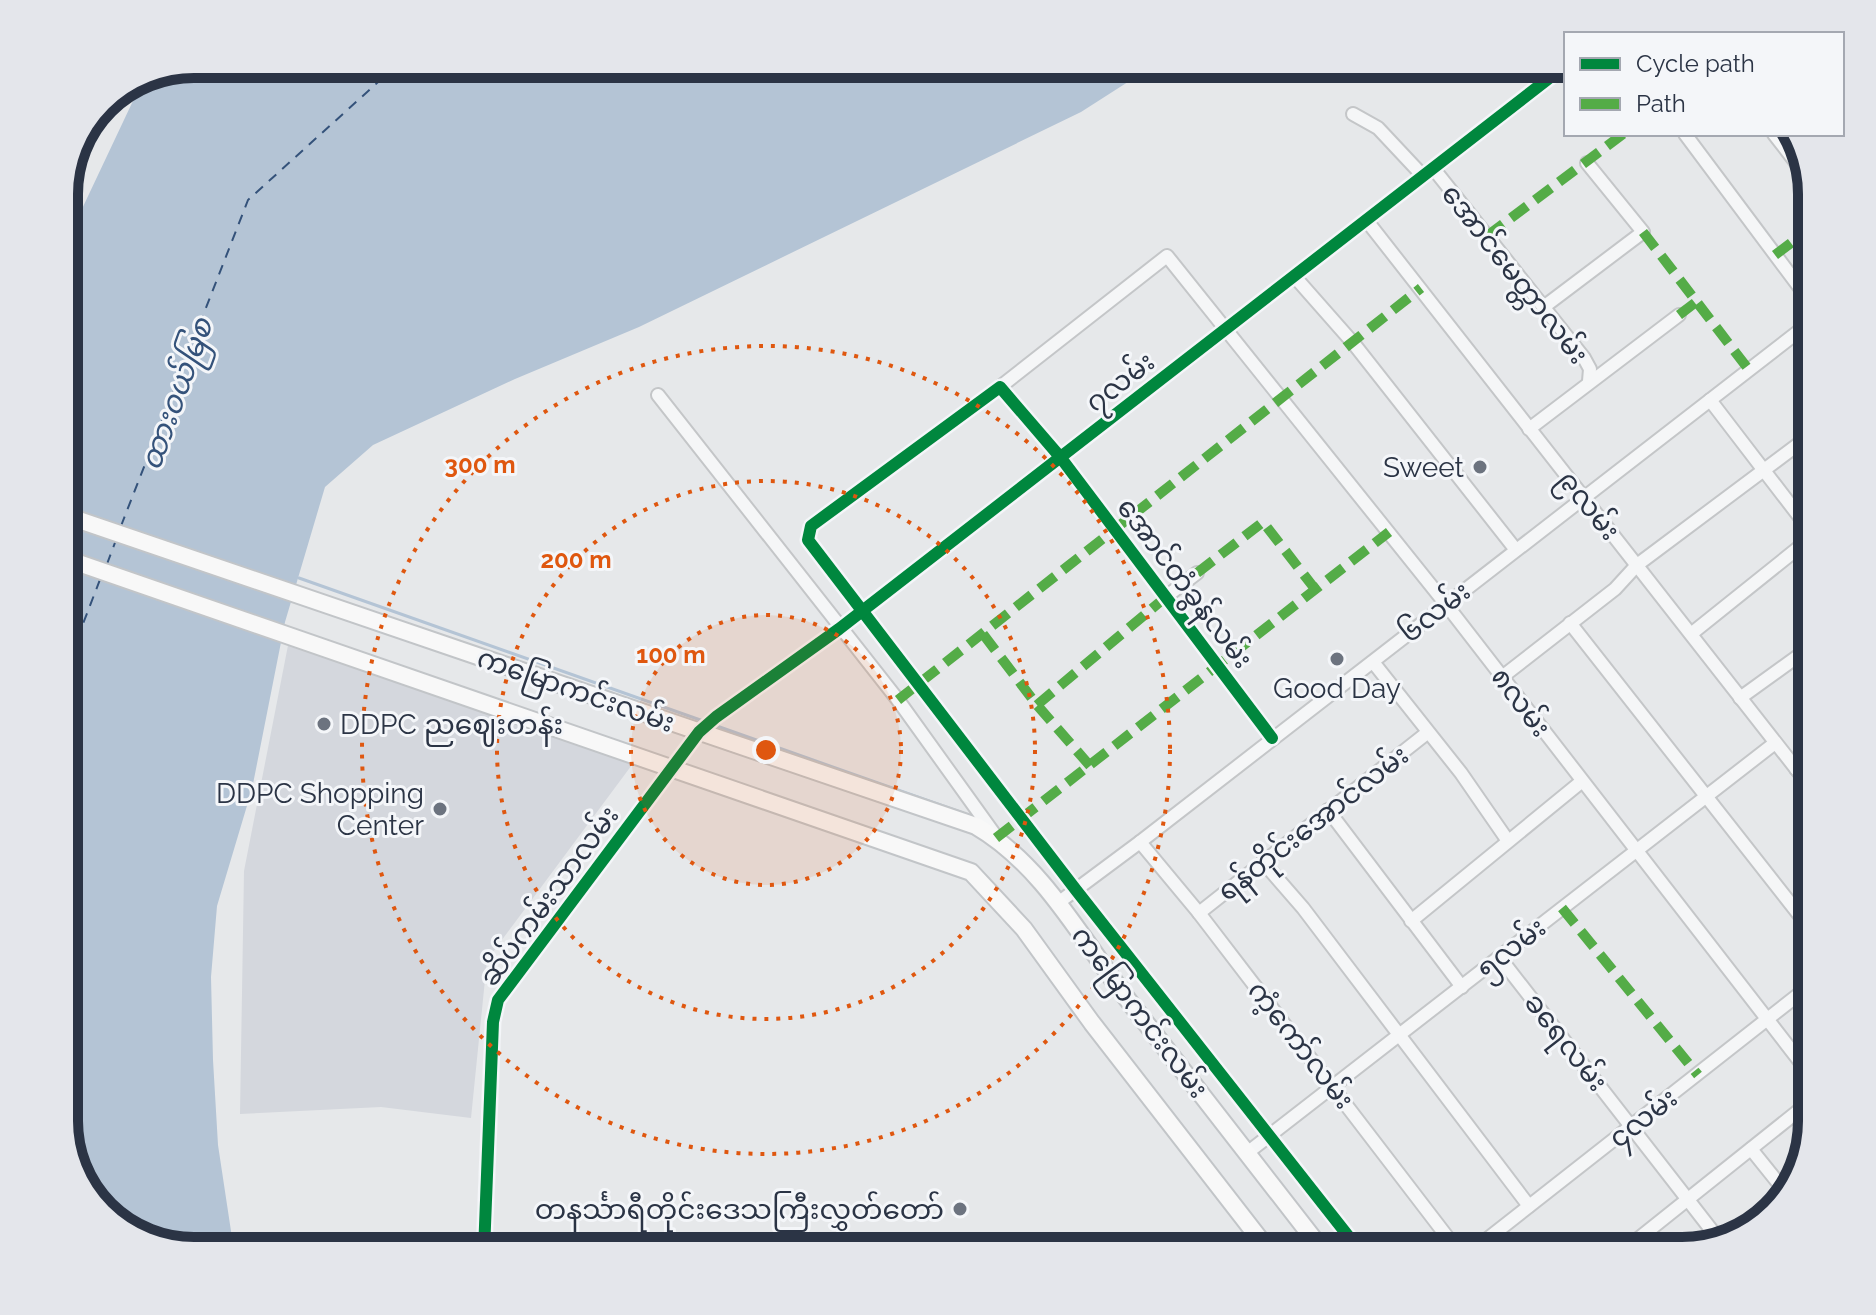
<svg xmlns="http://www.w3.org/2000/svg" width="1876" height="1315" viewBox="0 0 1876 1315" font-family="Raleway,'Noto Sans Myanmar',sans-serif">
  <rect width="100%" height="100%" fill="#e6e8ea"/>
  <!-- built -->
  <path fill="#d4d7dd" d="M291 630 643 750 487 960 471 1118 381 1107 240 1114 244 871Z"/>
  <!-- water -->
  <path fill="#b4c4d5" d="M194 64H1156L1081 112 639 327 515 379 373 445 325 487 285 622 252 789 217 906 211 977 213 1060 218 1145 234 1251H194L121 1229 81 1186 64 1129V247L140 86Z"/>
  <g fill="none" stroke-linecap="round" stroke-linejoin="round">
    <!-- stream -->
    <g stroke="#b4c4d5" stroke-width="3">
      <path d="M299 578 706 722"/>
      <path d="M714 725 963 813"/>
    </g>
    <!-- ferry -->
    <g stroke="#34527a" stroke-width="2" stroke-dasharray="10 8" stroke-linecap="butt">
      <path d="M121 526 248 200 398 64"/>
      <path d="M107 564 116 540"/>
      <path d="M64 673 101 577"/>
    </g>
    <!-- minor casing -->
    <g stroke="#c4c6c8" stroke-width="16">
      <g id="minor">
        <path d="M1353 114 1378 128 1423 176"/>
        <path d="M1685 134 1812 304"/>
        <path d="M1774 134 1808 178"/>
        <path d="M1433 168 1584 358 1590 369 1589 381"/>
        <path d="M1367 221 1812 789"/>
        <path d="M1295 277 1354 344 1516 550"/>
        <path d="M1545 306 1643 232 1587 163"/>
        <path d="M1000 387 1167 256 1445 603 1812 1077"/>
        <path d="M658 395 898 700 995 835"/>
        <path d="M1710 400 1812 533"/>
        <path d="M1529 429 1679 315"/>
        <path d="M1167 596 1197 573"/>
        <path d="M1570 623 1812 931"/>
        <path d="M1691 634 1812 537"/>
        <path d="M1373 662 1461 773 1508 841"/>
        <path d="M1502 677 1615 589 1637 565 1812 434"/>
        <path d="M1740 698 1812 646"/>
        <path d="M1272 738 1061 458 1000 387 811 526 808 540 1076 890 1360 1251"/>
        <path d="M1796 769 1812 757"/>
        <path d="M1328 810 1462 987"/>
        <path d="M1140 842 1199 913 1458 1251"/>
        <path d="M1263 862 1303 908 1529 1206"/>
        <path d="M1058 903 1140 842 1812 321"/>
        <path d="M1199 913 1427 733"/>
        <path d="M1411 921 1581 782"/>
        <path d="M1500 958 1720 1241"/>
        <path d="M1751 1149 1788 1195"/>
        <path d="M1247 1153 1775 743"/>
        <path d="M484 1251 493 1022 498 1000 699 732 716 717 839 629 1566 65"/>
        <path d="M1472 1251 1812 984"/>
        <path d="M1623 1251 1812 1100"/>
      </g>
    </g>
    <!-- major casing -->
    <g stroke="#c2c5c8" stroke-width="20">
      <g id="major">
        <path d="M64 515 976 826C1043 865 1082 940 1128 1000 1193 1084 1258 1167 1323 1251"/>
        <path d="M64 558 971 872 1024 929 1092 1023 1269 1251"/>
      </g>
    </g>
    <!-- minor -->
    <use href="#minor" stroke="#f5f6f7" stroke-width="12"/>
    <!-- major -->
    <use href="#major" stroke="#f8f8f8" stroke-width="16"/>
    <!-- quiet -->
    <g stroke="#54ac47" stroke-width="10" stroke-dasharray="20 10" stroke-linecap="butt">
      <path d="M1643 232 1749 370"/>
      <path d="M1487 236 1623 134"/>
      <path d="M1775 255 1812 227"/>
      <path d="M1679 315 1696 302"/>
      <path d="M1197 573 1263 522 1315 589"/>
      <path d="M983 634 1037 705 1091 767"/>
      <path d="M898 700 1421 288"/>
      <path d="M1037 705 1167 596"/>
      <path d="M996 838 1389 532"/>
      <path d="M1562 908 1698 1075"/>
    </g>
    <!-- cycleway casing -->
    <g stroke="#f4f6f9" stroke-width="17">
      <g id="cycleway">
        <path d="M1272 738 1061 458 1000 387 811 526 808 540 1076 890 1360 1251"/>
        <path d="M484 1251 493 1022 498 1000 699 732 716 717 839 629 1566 65"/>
      </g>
    </g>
    <!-- cycleway -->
    <use href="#cycleway" stroke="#00873e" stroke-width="12"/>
  </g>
  <!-- distance rings -->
  <circle cx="766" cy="750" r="135" fill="#df570f" fill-opacity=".12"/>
  <g fill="none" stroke="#df570f" stroke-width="4" stroke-dasharray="4 8">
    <circle cx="766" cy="750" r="135"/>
    <circle cx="766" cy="750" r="269"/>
    <circle cx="766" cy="750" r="404"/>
  </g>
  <!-- markers -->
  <g fill="#6c737f" stroke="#f4f6f9" stroke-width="3">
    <circle cx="1480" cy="467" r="8"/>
    <circle cx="1337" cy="659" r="8"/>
    <circle cx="324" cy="724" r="8"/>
    <circle cx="440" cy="809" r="8"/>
    <circle cx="960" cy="1209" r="8"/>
  </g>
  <g text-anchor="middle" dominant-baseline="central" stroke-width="6" stroke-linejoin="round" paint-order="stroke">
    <!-- street labels -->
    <g font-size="28" fill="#2b3445" stroke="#f4f6f9">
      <text transform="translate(1515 274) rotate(52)">အောင်မေတ္တာလမ်း</text>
      <text transform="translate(1120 382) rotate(-38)">၇လမ်း</text>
      <text transform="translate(1589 505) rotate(51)">၉လမ်း</text>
      <text transform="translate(1185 583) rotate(53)">အောင်တံခွန်လမ်း</text>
      <text transform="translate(1435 612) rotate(-38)">၆လမ်း</text>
      <text transform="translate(576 690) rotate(19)">ကမြောကင်းလမ်း</text>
      <text transform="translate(1521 702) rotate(53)">၈လမ်း</text>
      <text transform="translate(1313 823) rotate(-38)">ရန်တိုင်းအောင်လမ်း</text>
      <text transform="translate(549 896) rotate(-54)">ဆိပ်ကမ်းသာလမ်း</text>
      <text transform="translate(1511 948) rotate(-38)">၅လမ်း</text>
      <text transform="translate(1140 1012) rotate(53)">ကမြောကင်းလမ်း</text>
      <text transform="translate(1566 1042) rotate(52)">ခရေလမ်း</text>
      <text transform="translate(1301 1045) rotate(52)">ကံ့ကော်လမ်း</text>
      <text transform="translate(1643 1118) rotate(-38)">၄လမ်း</text>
    </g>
    <!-- poi labels -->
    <g font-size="28" fill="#2b3445" stroke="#f4f6f9" text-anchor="end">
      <text x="1464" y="467">Sweet</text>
      <text x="1337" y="688" text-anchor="middle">Good Day</text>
      <text x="340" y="724" text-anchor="start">DDPC ညဈေးတန်း</text>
      <text x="424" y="793">DDPC Shopping<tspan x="424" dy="32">Center</tspan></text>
      <text x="944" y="1209">တနင်္သာရီတိုင်းဒေသကြီးလွှတ်တော်</text>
    </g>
    <!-- water labels -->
    <g font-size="30" font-style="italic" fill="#34527a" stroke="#f4f6f9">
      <text transform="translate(176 394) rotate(-70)">ထားဝယ်မြစ</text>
    </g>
  </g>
  <!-- crop -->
  <path d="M0 0H1876V1315H0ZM194 78H1682A116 116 0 0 1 1798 194V1121A116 116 0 0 1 1682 1237H194A116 116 0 0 1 78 1121V194A116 116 0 0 1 194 78Z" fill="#e4e6eb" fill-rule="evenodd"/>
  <path fill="none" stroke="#2b3445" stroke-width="10" d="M194 78H1682A116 116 0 0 1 1798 194V1121A116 116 0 0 1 1682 1237H194A116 116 0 0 1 78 1121V194A116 116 0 0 1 194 78Z"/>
  <circle cx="766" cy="750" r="12" fill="#df570f" stroke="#f4f6f9" stroke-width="4"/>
  <g font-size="24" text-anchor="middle" font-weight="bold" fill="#df570f" stroke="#f4f6f9" stroke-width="6" stroke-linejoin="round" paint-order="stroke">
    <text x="480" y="473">300 m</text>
    <text x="576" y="568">200 m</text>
    <text x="671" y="663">100 m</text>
  </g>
  <!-- legend -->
  <rect x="1564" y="32" width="280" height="104" fill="#f4f6f9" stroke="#a4a8b1" stroke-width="2"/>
  <rect x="1580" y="58" width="40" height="12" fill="#00873e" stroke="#a4a8b1" stroke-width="2"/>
  <text x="1636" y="72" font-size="24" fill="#2b3445">Cycle path</text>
  <rect x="1580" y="98" width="40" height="12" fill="#54ac47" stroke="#a4a8b1" stroke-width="2"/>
  <text x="1636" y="112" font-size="24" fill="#2b3445">Path</text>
</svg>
